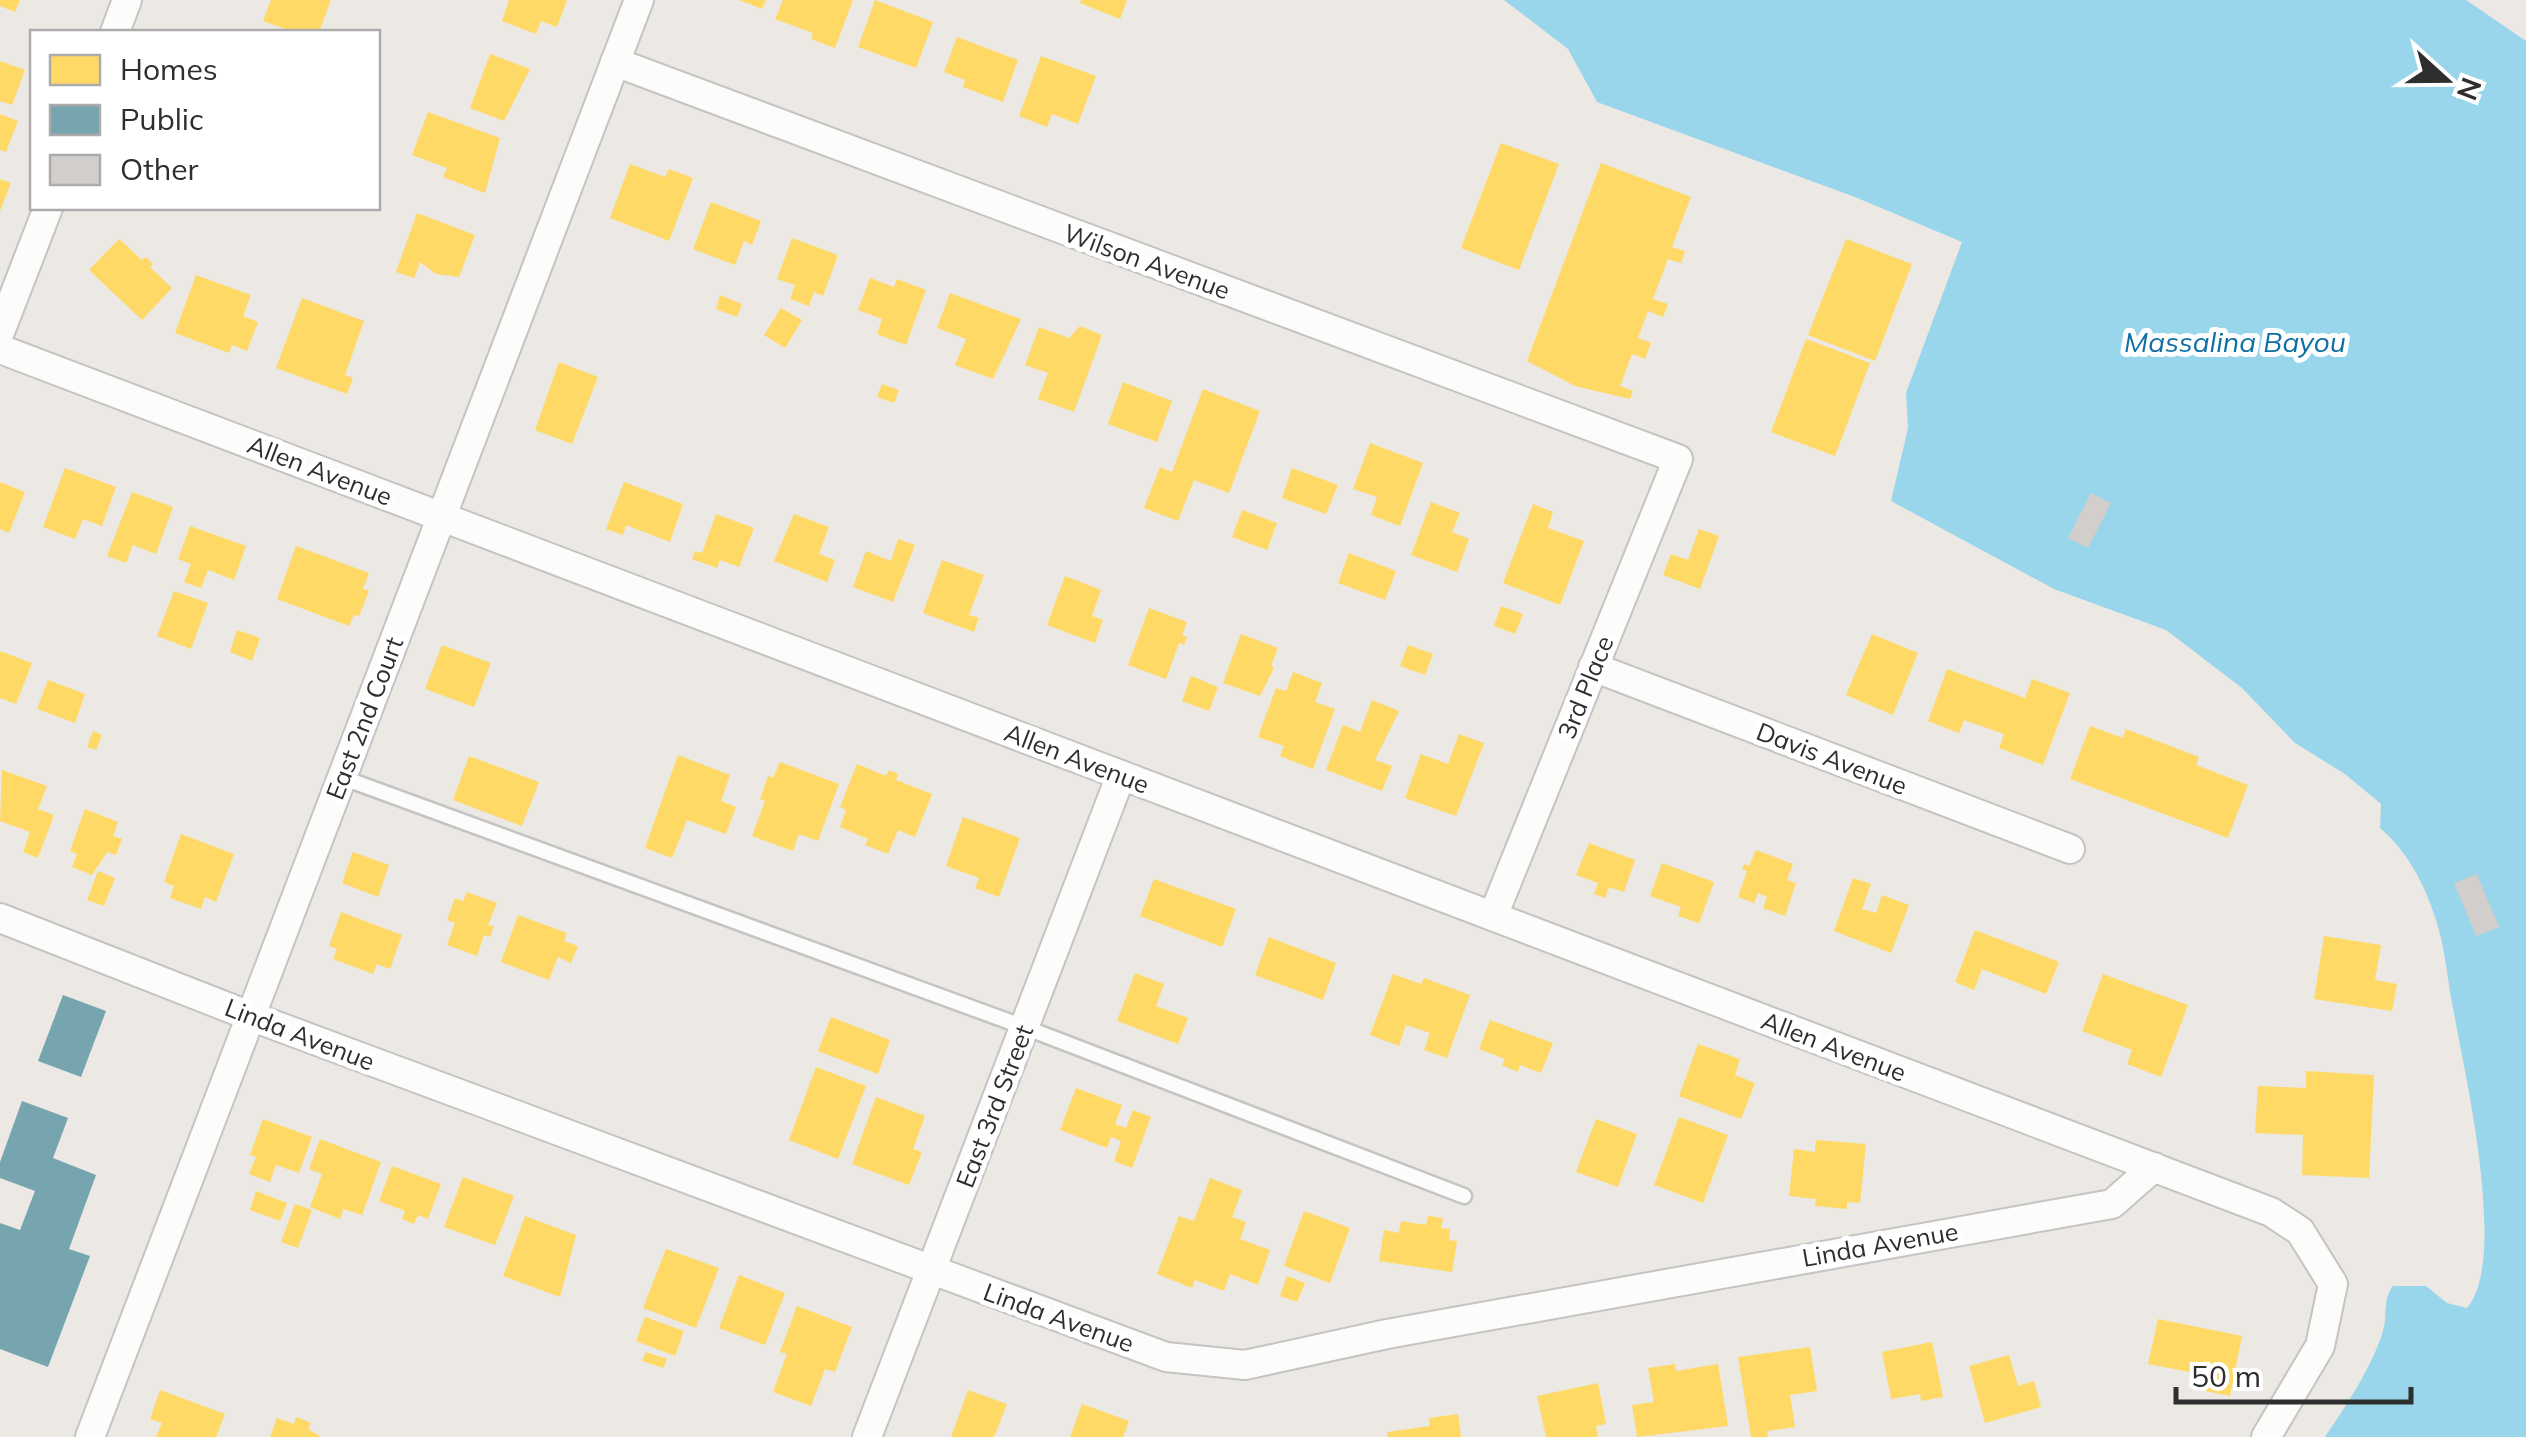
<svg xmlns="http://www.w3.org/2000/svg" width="2526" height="1437" viewBox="0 0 2526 1437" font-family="Mulish,sans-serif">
  <rect width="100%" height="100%" fill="#ece8e4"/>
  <!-- water -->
  <path fill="#99d6ec" d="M1504 0H2466L2526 41V1437H2325C2346 1406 2372 1367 2383 1331 2388 1314 2382 1301 2393 1286H2426L2447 1303 2467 1308C2509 1259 2464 1070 2453 1008 2447 978 2445 945 2435 917 2424 883 2407 851 2380 828L2381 804 2345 774 2295 743 2242 688 2166 630 2054 589 1891 501 1908 428 1906 393 1962 242 1855 197 1597 102 1568 49Z"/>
  <!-- homes -->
  <g fill="#ffd966">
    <path d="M0 0H20L15 12 0 6Z"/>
    <path d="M271 0H331L319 32H294L263 21Z"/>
    <path d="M509 0H567L557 27 541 21 536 34 502 21Z"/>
    <path d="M739 0H766L762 9Z"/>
    <path d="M783 0H853L835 48 811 39 813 33 775 19Z"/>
    <path d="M875 0 933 22 916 68 858 47Z"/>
    <path d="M1081 0H1127L1120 19 1080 3Z"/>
    <path d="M957 37 1018 60 1003 102 963 87 965 80 944 72Z"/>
    <path d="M490 54 530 69 504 121 470 108Z"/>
    <path d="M1041 56 1096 76 1078 124 1052 114 1047 127 1019 116Z"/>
    <path d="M0 61 25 70 12 105 0 101Z"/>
    <path d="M428 112 500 138 485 193 443 177 447 168 412 155Z"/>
    <path d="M0 114 18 121 6 152 0 150Z"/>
    <path d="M1501 143 1559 164 1519 270 1461 248Z"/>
    <path d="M1601 163 1691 197 1672 247 1685 251 1681 263 1668 259 1653 299 1668 304 1663 317 1648 311 1638 338 1651 343 1645 359 1632 354 1620 386 1633 391 1630 399 1575 386 1527 361Z"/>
    <path d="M630 164 665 177 669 169 693 178 669 241 610 218Z"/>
    <path d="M0 179 11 183 0 211Z"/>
    <path d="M711 202 761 221 752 245 744 241 735 265 693 249Z"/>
    <path d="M417 213 475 235 459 277 436 274 420 262 414 278 396 272Z"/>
    <path d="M792 238 838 255 823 296 814 292 809 306 790 299 795 285 777 279Z"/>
    <path d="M119 239 142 260 146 257 153 264 150 267 172 288 142 320 89 270Z"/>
    <path d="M1846 239 1912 264 1875 361 1808 335Z"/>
    <path d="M196 275 251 295 243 316 258 322 247 351 232 345 229 353 175 333Z"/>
    <path d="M870 278 894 287 897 279 926 290 906 345 877 334 882 319 858 310Z"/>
    <path d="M950 293 1021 319 993 379 955 365 966 339 937 328Z"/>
    <path d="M720 295 742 304 737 317 716 309Z"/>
    <path d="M302 298 364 321 345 375 353 378 347 394 276 368Z"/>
    <path d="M781 308 802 320 785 348 764 335Z"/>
    <path d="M1080 326 1102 335 1074 412 1038 399 1048 373 1025 365 1039 327 1069 338Z"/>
    <path d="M1806 339 1870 363 1835 456 1771 432Z"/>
    <path d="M559 362 598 377 572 444 535 430Z"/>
    <path d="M1123 382 1172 401 1157 442 1108 424Z"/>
    <path d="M882 384 899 390 894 403 877 397Z"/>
    <path d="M1203 389 1260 411 1229 493 1194 480 1178 521 1144 508 1160 467 1172 472Z"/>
    <path d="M1370 443 1423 463 1400 526 1371 515 1377 497 1353 489Z"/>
    <path d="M65 468 116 487 102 526 83 519 75 539 43 527Z"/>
    <path d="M1292 468 1338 485 1326 514 1282 498Z"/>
    <path d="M0 482 25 492 9 533 0 529Z"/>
    <path d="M624 482 683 504 670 542 626 525 623 535 606 529Z"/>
    <path d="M132 492 173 507 156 554 133 545 126 563 107 556Z"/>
    <path d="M1431 502 1460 513 1452 532 1469 539 1457 572 1411 555Z"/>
    <path d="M1533 504 1553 512 1548 528 1584 541 1560 605 1503 583Z"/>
    <path d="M1242 510 1277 523 1267 550 1232 537Z"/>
    <path d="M716 514 754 528 739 567 720 560 717 568 692 559 695 551 702 553Z"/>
    <path d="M794 514 829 527 819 554 835 560 827 582 774 561Z"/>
    <path d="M190 526 246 546 234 580 208 570 201 588 184 582 191 564 178 559Z"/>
    <path d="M1699 529 1719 536 1700 589 1663 575 1671 554 1688 560Z"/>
    <path d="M898 539 915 545 893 602 853 587 866 551 891 561Z"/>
    <path d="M296 546 369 573 363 589 369 591 359 616 354 615 349 626 277 599Z"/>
    <path d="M1349 553 1396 571 1385 600 1338 583Z"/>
    <path d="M942 560 984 575 969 615 979 618 974 632 923 613Z"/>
    <path d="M1065 576 1101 590 1092 616 1103 620 1095 643 1047 625Z"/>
    <path d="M174 591 208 603 191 649 157 636Z"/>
    <path d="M1501 606 1523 614 1515 634 1494 626Z"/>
    <path d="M1149 608 1187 622 1182 635 1187 637 1184 645 1179 643 1166 679 1128 665Z"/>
    <path d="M237 630 260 638 252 661 230 652Z"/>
    <path d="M1241 634 1278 648 1271 666 1274 668 1260 696 1223 683Z"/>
    <path d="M1872 634 1918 653 1893 715 1846 695Z"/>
    <path d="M442 645 491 663 474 707 425 689Z"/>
    <path d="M1408 645 1433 654 1425 675 1400 666Z"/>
    <path d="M0 651 32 663 16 704 0 698Z"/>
    <path d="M1947 669 2025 698 2032 679 2070 693 2043 765 1999 748 2004 734 1964 720 1959 733 1928 721Z"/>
    <path d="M1293 672 1322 683 1315 702 1335 709 1313 769 1280 756 1284 746 1258 737 1276 688 1286 691Z"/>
    <path d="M1191 676 1218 687 1209 711 1182 701Z"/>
    <path d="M48 680 85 694 75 723 37 709Z"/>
    <path d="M1372 700 1399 711 1375 760 1392 766 1382 791 1326 770 1343 725 1360 732Z"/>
    <path d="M2090 726 2123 738 2126 729 2199 757 2196 765 2248 785 2228 838 2070 779Z"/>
    <path d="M93 731 102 735 96 750 87 747Z"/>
    <path d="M1459 734 1484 743 1456 816 1405 798 1421 754 1448 764Z"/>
    <path d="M678 755 730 775 721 801 736 807 726 834 687 820 672 858 645 848Z"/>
    <path d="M469 756 539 782 522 826 453 800Z"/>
    <path d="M780 762 839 784 818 841 799 834 793 851 752 836 765 801 760 799 768 776 773 778Z"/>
    <path d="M857 764 886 776 889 770 898 774 896 780 932 794 915 837 898 830 888 854 865 845 868 839 840 827 846 810 840 807Z"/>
    <path d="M2 770 47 786 38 809 54 815 38 858 23 852 30 832 0 821Z"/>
    <path d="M85 809 118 822 113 836 122 839 116 855 107 852 92 875 72 867 77 854 70 851Z"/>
    <path d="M963 817 1020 838 999 897 975 888 979 878 946 866Z"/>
    <path d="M181 834 234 854 216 902 205 897 201 909 170 898 174 886 164 882Z"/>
    <path d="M1589 843 1635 860 1624 892 1609 887 1605 898 1594 894 1598 883 1576 875Z"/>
    <path d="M1756 850 1793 864 1787 880 1796 883 1785 916 1763 908 1767 897 1758 893 1754 903 1738 897 1747 871 1742 869 1744 864 1749 866Z"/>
    <path d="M353 852 389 865 378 897 342 883Z"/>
    <path d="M1662 863 1714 882 1699 923 1678 916 1681 907 1650 896Z"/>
    <path d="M98 871 115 878 104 906 87 900Z"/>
    <path d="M1853 878 1871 884 1862 909 1876 913 1882 895 1909 905 1891 953 1834 931Z"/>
    <path d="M1154 879 1236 909 1222 947 1140 916Z"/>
    <path d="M467 892 497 903 488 925 494 926 490 937 484 935 477 956 447 945 455 923 447 920 455 898 463 901Z"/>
    <path d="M341 912 402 935 390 969 377 964 373 974 333 959 337 949 329 946Z"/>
    <path d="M518 915 567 933 564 941 578 946 571 963 558 957 549 980 501 962Z"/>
    <path d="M1975 930 2059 962 2046 994 1982 969 1974 990 1955 982Z"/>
    <path d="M2324 936 2381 945 2375 980 2397 984 2392 1011 2314 999Z"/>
    <path d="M1269 937 1336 963 1323 1000 1255 975Z"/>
    <path d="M1135 973 1164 984 1156 1006 1188 1018 1178 1044 1117 1021Z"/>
    <path d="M1393 974 1421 984 1424 978 1470 995 1447 1058 1424 1050 1430 1033 1406 1025 1399 1046 1370 1035Z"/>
    <path d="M2103 974 2188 1005 2161 1077 2127 1064 2132 1050 2082 1031Z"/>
    <path d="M831 1017 890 1040 878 1074 818 1051Z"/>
    <path d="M1490 1020 1553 1043 1541 1073 1520 1065 1518 1072 1502 1065 1505 1059 1479 1049Z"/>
    <path d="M1698 1044 1740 1059 1735 1075 1755 1083 1741 1119 1679 1096Z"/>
    <path d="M816 1067 866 1086 838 1159 789 1140Z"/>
    <path d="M2306 1071 2374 1075 2369 1178 2302 1175 2303 1135 2255 1133 2258 1086 2306 1088Z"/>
    <path d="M1076 1088 1122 1105 1115 1124 1126 1128 1133 1110 1151 1117 1132 1168 1114 1161 1121 1141 1111 1137 1107 1148 1060 1130Z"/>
    <path d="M876 1097 925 1116 913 1149 922 1152 909 1185 852 1164Z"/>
    <path d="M1679 1117 1728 1135 1703 1203 1654 1185Z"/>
    <path d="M263 1119 312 1137 299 1173 276 1165 270 1182 249 1174 256 1157 250 1155Z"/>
    <path d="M1596 1119 1637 1134 1618 1187 1576 1172Z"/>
    <path d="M320 1139 381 1162 362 1215 343 1209 340 1219 310 1207 322 1174 309 1169Z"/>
    <path d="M1816 1140 1866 1144 1860 1203 1847 1202V1209L1815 1206 1816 1199 1789 1196 1794 1149 1815 1152Z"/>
    <path d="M392 1166 441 1184 428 1219 418 1215 414 1224 402 1219 405 1211 379 1201Z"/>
    <path d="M463 1177 514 1196 495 1245 444 1227Z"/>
    <path d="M1210 1178 1242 1190 1232 1217 1246 1222 1240 1239 1270 1250 1258 1285 1230 1274 1224 1291 1195 1280 1192 1288 1157 1274 1179 1216 1194 1221Z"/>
    <path d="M256 1191 287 1203 280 1221 250 1210Z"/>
    <path d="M295 1204 312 1210 298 1248 281 1242Z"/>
    <path d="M1304 1211 1350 1228 1330 1283 1284 1266Z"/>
    <path d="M525 1216 576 1235 560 1297 503 1276Z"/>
    <path d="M1428 1216 1443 1218 1441 1228 1450 1229 1449 1240 1457 1241 1452 1272 1379 1261 1384 1230 1399 1233 1401 1221 1426 1225Z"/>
    <path d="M666 1249 719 1268 696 1328 643 1308Z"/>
    <path d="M739 1275 785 1293 765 1345 719 1328Z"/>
    <path d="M1287 1276 1305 1283 1297 1302 1280 1296Z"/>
    <path d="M797 1306 852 1327 835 1372 825 1369 811 1406 773 1392 787 1354 780 1352Z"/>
    <path d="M645 1317 684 1331 675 1356 636 1341Z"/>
    <path d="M2158 1319 2242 1336 2230 1396 2206 1391 2210 1376 2148 1364Z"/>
    <path d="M1932 1342 1943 1397 1921 1401 1920 1394 1891 1399 1882 1352Z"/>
    <path d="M1810 1347 1817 1391 1790 1395 1795 1427 1767 1431 1768 1437H1751L1738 1357Z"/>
    <path d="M646 1352 667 1359 663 1368 642 1361Z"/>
    <path d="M2009 1355 2018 1386 2034 1381 2041 1407 1985 1423 1969 1366Z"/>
    <path d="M1675 1364 1676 1371 1718 1364 1728 1426 1637 1437 1632 1405 1654 1402 1648 1368Z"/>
    <path d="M1598 1383 1606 1424 1596 1426 1598 1437H1546L1537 1396Z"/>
    <path d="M160 1390 225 1414 216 1437H156L162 1423 150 1419Z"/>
    <path d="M968 1390 1007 1404 994 1437H951Z"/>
    <path d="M1082 1404 1129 1421 1123 1437H1070Z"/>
    <path d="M1458 1414 1461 1437H1388L1387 1432 1430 1426 1429 1418Z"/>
    <path d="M296 1417 311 1423 308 1429 321 1437H270L277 1418 294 1424Z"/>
  </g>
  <!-- public -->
  <g fill="#76a5af">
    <path d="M63 995 106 1011 81 1077 38 1061Z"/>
    <path d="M22 1101 68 1118 53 1158 96 1175 69 1249 90 1256 48 1367 0 1349V1223L20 1230 35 1191 0 1178V1162Z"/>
  </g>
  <!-- building -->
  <g fill="#d1cecb">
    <path d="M2091 493 2111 503 2088 548 2068 538Z"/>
    <path d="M2477 874 2499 927 2476 936 2454 883Z"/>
  </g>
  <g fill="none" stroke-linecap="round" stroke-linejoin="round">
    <!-- service casing -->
    <g stroke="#c5c4c5" stroke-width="19">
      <path id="service" d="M341 777 1024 1027 1464 1196"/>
    </g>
    <!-- minor casing -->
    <g stroke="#c5c4c5" stroke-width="32">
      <g id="minor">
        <path d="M115 32 127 0"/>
        <path d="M615 62 1678 459 1493 916"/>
        <path d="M0 332 48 208"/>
        <path d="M0 349 2271 1212 2300 1231 2333 1284 2320 1346 2266 1437"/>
        <path d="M1593 667 2070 849"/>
        <path d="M0 918 250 1016 1166 1357 1245 1365 1387 1334 2112 1204 2154 1167"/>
        <path d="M90 1437 639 0"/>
        <path d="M867 1437 1121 775"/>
      </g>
    </g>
    <!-- service -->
    <use href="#service" stroke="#fcfcfb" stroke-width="14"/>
    <!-- minor -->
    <use href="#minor" stroke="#fcfcfb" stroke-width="28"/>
  </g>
  <g text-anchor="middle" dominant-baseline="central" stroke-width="10" stroke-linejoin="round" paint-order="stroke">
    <!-- street labels -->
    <g font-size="25" fill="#2e2e2e" stroke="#fff">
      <text transform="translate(1147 261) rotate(20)">Wilson Avenue</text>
      <text transform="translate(320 470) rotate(21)">Allen Avenue</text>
      <text transform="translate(1585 687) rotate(-68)">3rd Place</text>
      <text transform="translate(364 718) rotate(-69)">East 2nd Court</text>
      <text transform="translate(1077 758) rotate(21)">Allen Avenue</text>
      <text transform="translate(1832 758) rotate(21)">Davis Avenue</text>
      <text transform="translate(300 1034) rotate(21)">Linda Avenue</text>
      <text transform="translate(1834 1046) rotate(21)">Allen Avenue</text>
      <text transform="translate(994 1106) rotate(-69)">East 3rd Street</text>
      <text transform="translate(1880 1244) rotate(-10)">Linda Avenue</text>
      <text transform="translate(1059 1317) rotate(20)">Linda Avenue</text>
    </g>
    <!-- water labels -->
    <g font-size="28" font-style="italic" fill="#0d6fa3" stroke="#fff">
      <text x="2235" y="341">Massalina Bayou</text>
    </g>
  </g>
  <!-- legend -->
  <rect x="30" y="30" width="350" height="180" fill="#ffffff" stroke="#ababab" stroke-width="2.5"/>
  <rect x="50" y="55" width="50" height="30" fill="#ffd966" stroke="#ababab" stroke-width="2.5"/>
  <text x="120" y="80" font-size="30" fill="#2e2e2e">Homes</text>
  <rect x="50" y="105" width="50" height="30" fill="#76a5af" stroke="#ababab" stroke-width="2.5"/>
  <text x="120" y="130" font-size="30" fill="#2e2e2e">Public</text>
  <rect x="50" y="155" width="50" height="30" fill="#d1cecb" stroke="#ababab" stroke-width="2.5"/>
  <text x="120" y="180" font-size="30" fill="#2e2e2e">Other</text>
  <!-- north arrow -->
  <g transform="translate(2446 80) rotate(111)" stroke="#ffffff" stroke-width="8" paint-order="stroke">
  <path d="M0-8L18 38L0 25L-18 38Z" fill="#2e2e2e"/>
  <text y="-15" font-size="28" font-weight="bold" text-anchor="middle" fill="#2e2e2e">N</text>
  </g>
  <!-- scale -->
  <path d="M2176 1387v15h235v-15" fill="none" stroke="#2e2e2e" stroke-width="5"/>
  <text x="2191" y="1387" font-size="30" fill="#2e2e2e" stroke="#ffffff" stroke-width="8" paint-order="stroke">50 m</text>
</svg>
